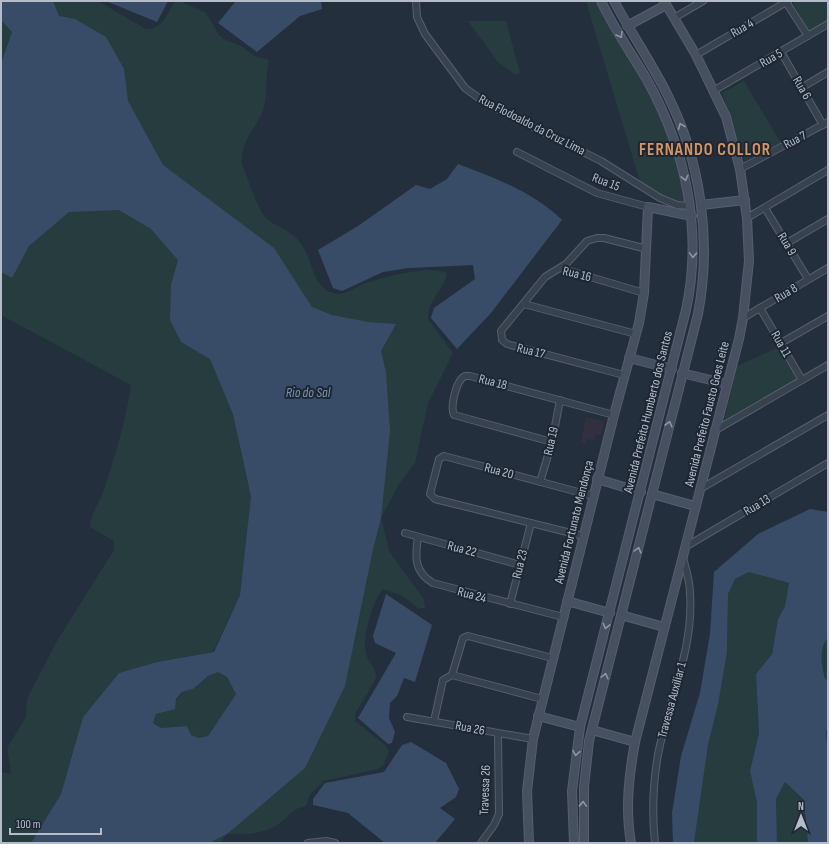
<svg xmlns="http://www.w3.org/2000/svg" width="829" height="844" viewBox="0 0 829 844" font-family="'Sofia Sans Condensed',sans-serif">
  <rect width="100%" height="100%" fill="#242f3e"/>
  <!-- medical -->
  <path fill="#32303f" d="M586 417 604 421 601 435 596 434 595 440 587 439 586 444 581 442Z"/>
  <!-- green -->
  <g fill="#263c3f">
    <path d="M1 1H98L146 29C163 29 167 14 175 1H180L206 13 219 35 225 40 241 46 255 56 269 60C265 75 268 92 264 107 258 128 240 138 242 164 246 174 259 213 267 219 278 228 293 231 301 244 311 256 312 280 325 289 341 300 350 289 364 284 383 277 430 265 447 273 444 291 428 298 428 319L453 353 428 403 415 463 399 484 381 518 390 553 424 599 425 608H418L403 596 383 589C372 603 362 636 366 654 368 662 376 667 376 676 375 682 359 707 355 714V721L386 746 389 752 384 764 378 769 324 781 310 794 306 806C291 809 292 814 281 822 266 834 245 835 227 834L220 843H209L227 834 372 554 381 518 239 443 251 497 248 533 240 595 213 652 157 662 119 673 83 717 61 794 31 843H1V772L11 774 7 748 26 717 27 699 57 641 114 550V541L90 527C91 513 99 503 104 490 115 455 126 421 131 385L1 315Z"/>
    <path d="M586 1H598L605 18 664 120 681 173 685 203 684 211 658 196 640 182Z"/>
    <path d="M798 1H828V20L808 31 793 4Z"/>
    <path d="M468 21H506L520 73 516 75 498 62Z"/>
    <path d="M744 81 781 143 745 161 722 93Z"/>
    <path d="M779 347 798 379 724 422 737 366Z"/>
    <path d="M749 572 789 583 785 606 778 619 772 654 756 674 759 733 750 771 757 803V843H759H694L708 745 718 705 727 652 728 594 735 579Z"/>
    <path d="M828 638V680L825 679C822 666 818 648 828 638Z"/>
    <path d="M218 672 227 677 236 694 208 736 199 738 190 735 187 726 161 728 153 723 156 714 176 700 183 692 193 689 208 676Z"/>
    <path d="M785 782 804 800 808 843H777L776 799Z"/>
  </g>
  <!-- water -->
  <g fill="#394c67" fill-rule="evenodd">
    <path d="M1 1H53L59 16 75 19 106 37 124 69 128 101 163 165 274 248 312 307 332 315 368 322 396 324 381 351 386 372 390 431 381 518 372 554 345 686 305 768 227 834 209 843H31L61 794 83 717 119 673 157 662 214 652 240 595 251 497 233 414 210 359 181 342 170 320 171 285 178 260 151 229 119 210 69 212 29 246 12 278 1 272V64L12 32 1 20ZM218 672 227 677 236 694 208 736 199 738 191 735 187 726 161 728 153 723 156 714 175 709 176 699 182 692 193 689 208 676Z"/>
    <path d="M106 1H168L157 22Z"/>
    <path d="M236 1H321L322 9 300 16 257 52 218 23Z"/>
    <path d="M458 164C495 178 533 192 562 220L491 313 457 349 431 318 434 308 475 279 473 265 409 268 383 272 342 291 333 288 318 250 358 226 416 185 430 189 447 179Z"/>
    <path d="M810 509 828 512V638C818 648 822 666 825 679L828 680V728L826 731 828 757V843H808L804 800 785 782 776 799 777 843H757V803L750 771 759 733 756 674 772 654 778 619 785 606 789 583 749 572 735 579 728 594 727 652 718 705 708 745 694 843H673L672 813 681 756 700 693 710 634 714 572 758 534Z"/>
    <path d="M386 594 432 625 415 682 404 678 397 696 390 703 389 718 395 732 392 743 388 744 358 718 396 653 375 643 373 636Z"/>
    <path d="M411 742 446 763 459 789 456 797 440 808 455 819 435 843H385L348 813 313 805V799L325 783 384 772 402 745Z"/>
  </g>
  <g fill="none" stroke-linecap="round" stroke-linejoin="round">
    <!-- street casing -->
    <g stroke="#565f6c" stroke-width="8">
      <g id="street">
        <path d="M416 1 417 17 425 34 465 88 487 104 601 161 660 198 677 205 690 206"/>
        <path d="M786 2 808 36"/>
        <path d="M674 18 703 1"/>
        <path d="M781 52 823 125"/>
        <path d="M696 55 788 1"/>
        <path d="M801 88 828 72"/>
        <path d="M713 91 828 24"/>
        <path d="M517 152 597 193 648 207"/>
        <path d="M740 169 828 122"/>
        <path d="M765 208 808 279"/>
        <path d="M747 218 828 170"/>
        <path d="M787 243 828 219"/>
        <path d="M560 268 644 293"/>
        <path d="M524 304 636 334"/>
        <path d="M760 308 802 380"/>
        <path d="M743 318 828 268"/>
        <path d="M781 343 828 316"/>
        <path d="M624 375 507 344 502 340 501 331 545 277 566 264 587 241 597 238H604L647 249"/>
        <path d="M714 431 828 365"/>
        <path d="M552 442 454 415C450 407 456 380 465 376H470L614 415"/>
        <path d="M540 482 552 442 560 400"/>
        <path d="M700 489 828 415"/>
        <path d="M405 533 520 565"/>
        <path d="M583 536 435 499 430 494 439 459 444 456 593 496"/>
        <path d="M418 537C415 557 414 572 433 583L563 617"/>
        <path d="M685 547 828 463"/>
        <path d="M510 604 531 523"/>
        <path d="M542 699 452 675 463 638 468 636 552 658"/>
        <path d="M407 717 533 739"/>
        <path d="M434 721 443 680 452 675"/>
        <path d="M308 843 326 841 335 843"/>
        <path d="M481 843 494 825 499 814 498 734"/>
        <path d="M655 843C652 814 653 783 658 755 668 701 694 650 690 593 690 581 686 569 683 558"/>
      </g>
    </g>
    <!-- secondary casing -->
    <g stroke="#565f6c" stroke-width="10">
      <g id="secondary">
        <path d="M627 26 666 5"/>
        <path d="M701 205 745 200"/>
        <path d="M629 358 672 369"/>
        <path d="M682 373 727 384"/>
        <path d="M597 479 641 492"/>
        <path d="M652 494 695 506"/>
        <path d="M567 601 610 613"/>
        <path d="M621 615 664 627"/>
        <path d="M538 716 580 727"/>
        <path d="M592 730 635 742"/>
        <path d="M529 843 527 791 533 739 614 415 639 323 644 293 648 207 692 216"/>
        <path d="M574 843 572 791 580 727 686 310C703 231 686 150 647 80 632 54 614 29 601 1"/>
        <path d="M584 843V787L589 741 698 314C712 240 701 161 667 94 651 62 631 33 614 1"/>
        <path d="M631 843C625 809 629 775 635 742L739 339 743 318 749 261 747 218 740 169 726 117 696 55 664 1"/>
      </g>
    </g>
    <!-- street -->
    <use href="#street" stroke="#38414e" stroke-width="6"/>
    <!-- secondary -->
    <use href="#secondary" stroke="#465061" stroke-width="8"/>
  </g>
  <!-- one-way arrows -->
  <defs><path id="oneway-chevron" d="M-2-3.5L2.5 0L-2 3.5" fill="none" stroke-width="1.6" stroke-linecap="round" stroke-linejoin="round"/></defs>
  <g stroke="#8e96a5">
    <use href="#oneway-chevron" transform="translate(620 35) rotate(59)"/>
    <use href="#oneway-chevron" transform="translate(681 126) rotate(-112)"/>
    <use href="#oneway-chevron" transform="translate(685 178) rotate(77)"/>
    <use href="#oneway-chevron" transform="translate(693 255) rotate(92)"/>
    <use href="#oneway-chevron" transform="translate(669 424) rotate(-76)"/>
    <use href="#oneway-chevron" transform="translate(638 550) rotate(-75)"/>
    <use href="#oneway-chevron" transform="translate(606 626) rotate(104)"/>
    <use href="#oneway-chevron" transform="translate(605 676) rotate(-76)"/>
    <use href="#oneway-chevron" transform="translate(576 753) rotate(99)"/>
    <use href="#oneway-chevron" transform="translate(583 804) rotate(-88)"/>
  </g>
  <g text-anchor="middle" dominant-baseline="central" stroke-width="4" stroke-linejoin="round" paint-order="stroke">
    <!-- street labels -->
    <g font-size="13" fill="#b4bcc9" stroke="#1d2633">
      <text transform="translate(742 28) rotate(-30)">Rua 4</text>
      <text transform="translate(771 58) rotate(-30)">Rua 5</text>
      <text transform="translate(802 88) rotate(60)">Rua 6</text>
      <text transform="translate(532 125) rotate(27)">Rua Flodoaldo da Cruz Lima</text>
      <text transform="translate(795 140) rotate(-28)">Rua 7</text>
      <text transform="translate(606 182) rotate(21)">Rua 15</text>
      <text transform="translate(787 244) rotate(59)">Rua 9</text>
      <text transform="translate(577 274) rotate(14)">Rua 16</text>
      <text transform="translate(786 293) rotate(-31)">Rua 8</text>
      <text transform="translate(781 344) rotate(60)">Rua 11</text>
      <text transform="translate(531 351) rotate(14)">Rua 17</text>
      <text transform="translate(493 382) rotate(15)">Rua 18</text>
      <text transform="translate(648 412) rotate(-76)">Avenida Prefeito Humberto dos Santos</text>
      <text transform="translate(707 414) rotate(-76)">Avenida Prefeito Fausto Goes Leite</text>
      <text transform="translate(551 441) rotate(-77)">Rua 19</text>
      <text transform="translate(499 471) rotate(15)">Rua 20</text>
      <text transform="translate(757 505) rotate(-31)">Rua 13</text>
      <text transform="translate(574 522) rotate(-76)">Avenida Fortunato Mendonça</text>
      <text transform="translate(462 549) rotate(15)">Rua 22</text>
      <text transform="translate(520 564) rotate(-76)">Rua 23</text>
      <text transform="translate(472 595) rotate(15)">Rua 24</text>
      <text transform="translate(672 700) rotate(-75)">Travessa Auxiliar 1</text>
      <text transform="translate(470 728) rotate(11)">Rua 26</text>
      <text transform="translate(485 790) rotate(-88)">Travessa 26</text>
    </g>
    <!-- water labels -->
    <g font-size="14" font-style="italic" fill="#7c92b1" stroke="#1d2633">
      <text x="308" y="392">Rio do Sal</text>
    </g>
    <!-- district labels -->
    <g font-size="17" font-weight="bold" letter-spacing="1" fill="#d59563" stroke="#1d2633">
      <text x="705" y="150">FERNANDO COLLOR</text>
    </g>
  </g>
  <!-- border -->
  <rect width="829" height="844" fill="none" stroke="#b4bcc9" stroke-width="4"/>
  <!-- north arrow -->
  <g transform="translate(801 816)" stroke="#1d2633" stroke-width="3" paint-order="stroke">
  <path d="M0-3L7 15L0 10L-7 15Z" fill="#b4bcc9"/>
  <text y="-6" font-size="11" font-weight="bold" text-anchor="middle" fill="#b4bcc9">N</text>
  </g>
  <!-- scale -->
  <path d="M10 828v6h91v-6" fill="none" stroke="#b4bcc9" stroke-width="2"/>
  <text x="16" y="828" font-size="12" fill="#b4bcc9" stroke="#1d2633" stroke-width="3" paint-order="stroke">100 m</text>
</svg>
